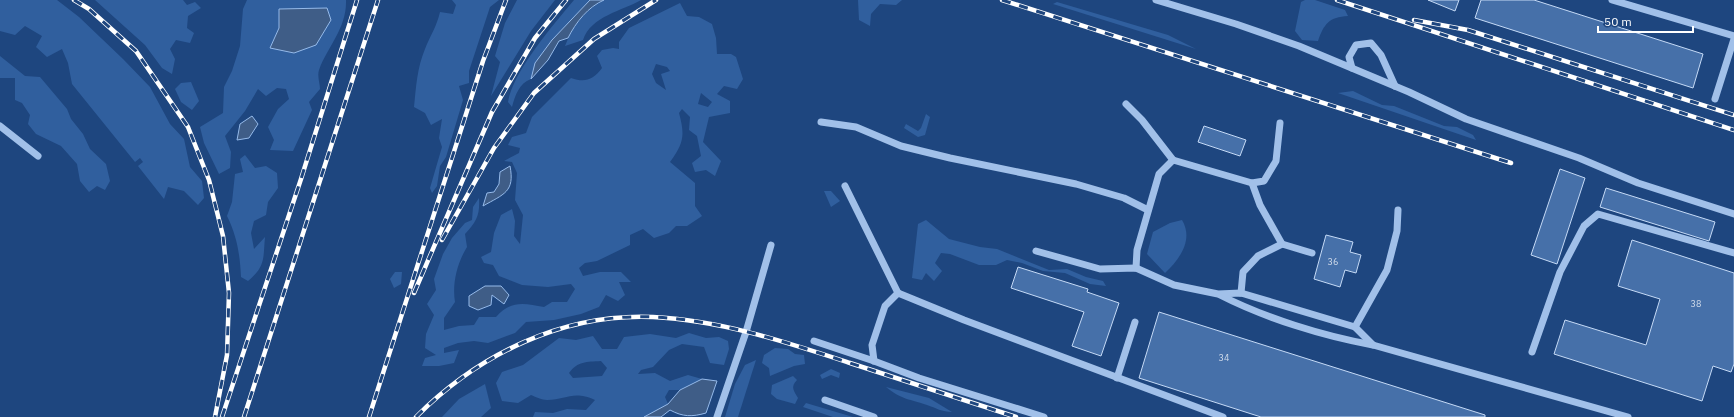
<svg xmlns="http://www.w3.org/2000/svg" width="1734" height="417" viewBox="0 0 1734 417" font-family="'IBM Plex Sans',sans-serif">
  <rect width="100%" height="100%" fill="#1e467f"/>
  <!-- green -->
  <g fill="#305f9e" fill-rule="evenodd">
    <path d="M0 0H57L79 17 123 59 150 87 170 124 184 139 190 167 202 181 204 198 198 205 184 191 168 187 164 199 138 166 143 162 140 158 135 162 72 84 68 63 62 49 47 57 36 47 42 36 25 26 15 35 0 31Z"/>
    <path d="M95 0H183L187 5 195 2 201 8 188 16 187 28 194 33 190 43 176 40 170 49 175 59 172 74 162 68 145 45Z"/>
    <path d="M247 0H346C347 28 328 46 319 70 317 76 320 84 320 89L309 102 312 110 293 151 270 150 274 140 268 127 278 109 289 99 286 89 277 88 266 96 258 89 245 111 225 136 231 152 230 168 219 174 204 143 200 127 223 113 224 87 232 71 240 46 243 9ZM279 9H313L270 48 279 28Z"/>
    <path d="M452 0H499L490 7 469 71V83L459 86 463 100 446 157 440 166 437 186 432 193 430 188 442 147 439 138 442 119 431 125 425 113 414 107C416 87 417 68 425 49 430 36 437 26 440 12L453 14 456 5Z"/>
    <path d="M517 0H555L531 31 491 96 500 62 495 56 505 23Z"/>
    <path d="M574 0H590L552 40 535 63 531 79C519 83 515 96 512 107L508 102C513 71 554 24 574 0Z"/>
    <path d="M604 0H641C622 11 591 16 583 40L565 46C572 27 586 9 604 0Z"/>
    <path d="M858 0H902L896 5 880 4 871 14 870 26 859 20Z"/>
    <path d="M1305 0H1315L1345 10 1348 16C1329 17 1324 24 1318 41L1302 40 1295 31 1301 2Z"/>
    <path d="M1057 2 1168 35 1196 49 1053 4Z"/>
    <path d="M680 3 687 16 699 17 712 24 716 38 717 54H731L736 57 743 79 737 89 724 86 717 94 730 101V113L709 117 703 142 721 161 715 176 706 170 695 172 692 163 701 156 697 136 689 130 690 117 682 109 679 113C685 135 684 143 670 162L695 183V206L702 216 687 226H676L669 233 654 238 643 229 630 235V245L597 261 585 263 579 268 583 276 600 272H621L631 282H619L625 295 618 301 606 295 599 307 581 314 554 320 526 322 515 333 488 343 474 341 458 343 444 348V353L459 350 454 363 439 366H422L425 358 436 355 425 348 426 334 434 315 427 304 436 290 434 279 443 254 452 238 465 223 472 220 473 207 479 198C480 215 477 221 465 234L467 247C457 263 452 284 455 302L444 318V330L459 326 474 325 479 317H496C511 300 524 303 544 307L552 302H567L575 289 571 284 548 287 522 285 499 276 493 265 484 263 481 257 491 252 494 233 501 215 512 209 515 221 514 236 520 244 523 215 515 200 517 173 512 162 504 161 519 153 520 148 508 145 512 137 526 133 532 117 571 78C585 83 593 80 602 68L597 56 602 50 613 48 619 49V42L629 28ZM656 64 667 67 670 71 661 74 666 90 656 83 652 74ZM701 93 712 102 708 107 698 104Z"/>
    <path d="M0 56 25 76 40 77 67 109 71 119 83 134 90 149 106 164 110 181 105 190 97 186 89 192 80 181 77 164 61 146 36 134 28 124 30 115 22 103 15 100V78H0Z"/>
    <path d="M191 82 199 101 192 110 181 102 175 89 181 83Z"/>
    <path d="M1353 91 1382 105 1394 106 1444 126 1457 127 1473 135 1476 140 1338 93Z"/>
    <path d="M926 114 930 117 925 135 918 137 904 128 906 124 918 131 921 128Z"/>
    <path d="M245 155 255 168 266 166 277 173 278 188 268 202 266 215 254 221 251 233 254 249 265 237C263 258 266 266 248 281L241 277C240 255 237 236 227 216L232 202 235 174 243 172 240 159Z"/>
    <path d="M824 191H831L840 201 831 207Z"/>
    <path d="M926 220 949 239 980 247 997 249 1049 270 1067 269 1086 277 1103 281 1106 286 1090 284 1065 273 1043 271 1022 263 1007 260 996 265H979L950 254 941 253 935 263 942 271 934 281 926 273 922 280 912 278 918 224Z"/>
    <path d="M1182 220C1194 240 1179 260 1165 273L1147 254 1153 232 1170 223Z"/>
    <path d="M395 272H402L401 284 394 288 390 279Z"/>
    <path d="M689 333 706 338 719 337 728 341 729 349 724 365 710 363 704 347 682 344 669 350 653 367 641 370 638 374 655 373 670 381 688 375 702 379 680 390H669L665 397 668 404 644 417H533L535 412 553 413 567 409 586 410 595 400C573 390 566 400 547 400 542 400 536 397 531 395L518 403 502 401 496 383 502 372 523 365 559 338 576 340 593 336 602 349H617L624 337 650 334 676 338ZM601 361 607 368 602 376 573 378 569 373C578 361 586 362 601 361Z"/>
    <path d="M775 348 788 349 795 354 804 355 805 364 794 366 770 376 769 368 762 363 764 355Z"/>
    <path d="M756 360 738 417H725L735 384 745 365Z"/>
    <path d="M831 369 840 373 839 378 831 375 822 379 820 375Z"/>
    <path d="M793 376 797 380C790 387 794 391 798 398L795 404 777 399 771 394 772 385Z"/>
    <path d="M485 384 491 408 481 417H442L459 399Z"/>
    <path d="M886 387 929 398 952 412C942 412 936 408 927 405 910 399 902 400 886 387Z"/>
    <path d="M806 403 853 417H833L803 407Z"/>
  </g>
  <!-- water -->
  <g fill="#3f5d87" stroke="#95baea">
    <path d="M590 0H604C588 7 576 22 568 38L559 41 548 60 531 79 535 63 552 40Z"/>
    <path d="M327 8 331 20 316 45 294 53 270 48 279 28V9Z"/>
    <path d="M252 116 258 124 249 138 237 140 240 124Z"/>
    <path d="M510 166C515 192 504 194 483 206L487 193 494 192 499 184 500 172Z"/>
    <path d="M485 286H501L509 295 504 304 492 295 491 305 478 310 469 306V296Z"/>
    <path d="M702 379 717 381 706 413C692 417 683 417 670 410L661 417H644L668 404 680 390Z"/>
  </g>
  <!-- building -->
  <g fill="#4670a9" stroke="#c5daf6">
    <path d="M1428 0H1459L1455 11Z"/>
    <path d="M1481 0H1534L1703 54 1693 88 1475 18Z"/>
    <path d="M1204 126 1246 140 1240 156 1198 142Z"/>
    <path d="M1560 169 1585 178 1557 264 1531 255Z"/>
    <path d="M1606 188 1715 222 1709 241 1600 207Z"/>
    <path d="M1326 235 1353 242 1350 252 1361 255 1356 273 1345 270 1340 287 1314 279Z"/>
    <path d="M1632 240 1734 273V364L1731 372 1713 366 1702 401 1554 354 1565 320 1646 345 1660 299 1618 286Z"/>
    <path d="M1018 267 1088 289 1087 292 1119 303 1101 356 1072 346 1084 312 1011 288Z"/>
    <path d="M1159 312 1485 415V417H1261L1139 378Z"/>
  </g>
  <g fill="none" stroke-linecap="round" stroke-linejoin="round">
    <!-- minor -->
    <g stroke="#a1c0e9" stroke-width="7">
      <path d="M1156 0 1236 24 1299 46 1409 92 1466 119 1579 158 1638 183 1734 214"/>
      <path d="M1612 0 1734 36"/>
      <path d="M1352 68 1349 57 1356 45 1371 43 1381 55 1395 86"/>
      <path d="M1715 99 1734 39"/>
      <path d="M1126 104 1142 120 1173 160"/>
      <path d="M821 122 856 127 901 146 950 158 1076 184 1124 198 1148 210"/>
      <path d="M0 126 38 156"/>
      <path d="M1252 183 1264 181 1276 161 1280 123"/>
      <path d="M845 186 898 293"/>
      <path d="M1036 251 1100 269 1136 268 1174 285 1218 294 1241 293 1355 327 1373 345 1628 417"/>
      <path d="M1136 268 1137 250 1159 174 1173 160 1252 183 1260 205 1282 244 1312 253"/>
      <path d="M1241 293 1243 272 1258 256 1282 244"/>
      <path d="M1220 295C1265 318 1323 336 1373 345"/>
      <path d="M1355 327 1387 270 1397 231 1398 210"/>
      <path d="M814 341 874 361 919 378 1044 417"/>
      <path d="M1532 352 1560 272 1584 226 1598 214 1734 253"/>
      <path d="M874 361 872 345 885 306 898 293 964 320 1223 417"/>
      <path d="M1117 378 1135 322"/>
      <path d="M825 400 874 417"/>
      <path d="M717 417 746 332 771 245"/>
    </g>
    <!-- rail casing -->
    <g stroke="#fff" stroke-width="4.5">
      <g id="rail">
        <path d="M74 0 89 9 136 51 188 127 209 180 223 236 229 293 227 355 215 417"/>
        <path d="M1002 0 1511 163"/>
        <path d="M1337 0 1734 130"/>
        <path d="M1414 20 1468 30 1734 115"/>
        <path d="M442 240 494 148 534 93 594 39 656 0"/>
        <path d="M414 293 492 112 535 38 566 0"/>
        <path d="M222 417 301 179 357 0"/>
        <path d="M244 417 378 0"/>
        <path d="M369 417 483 61 506 0"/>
        <path d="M416 417C479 354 563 313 653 317 720 320 786 342 850 363 905 381 960 399 1016 417"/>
      </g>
    </g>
    <!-- rail -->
    <use href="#rail" stroke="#1e467f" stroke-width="3" stroke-dasharray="9" stroke-linecap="butt"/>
  </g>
  <g text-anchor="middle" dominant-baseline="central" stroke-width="3" stroke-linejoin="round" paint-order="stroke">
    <!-- number labels -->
    <g font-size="9" fill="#d1dbea">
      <text x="1333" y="261">36</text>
      <text x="1696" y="303">38</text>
      <text x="1224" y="357">34</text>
    </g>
  </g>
  <!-- scale -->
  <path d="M1598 26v6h95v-6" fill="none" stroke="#ffffff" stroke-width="2"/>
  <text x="1604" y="26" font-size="12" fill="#ffffff" stroke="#1e467f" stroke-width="3" paint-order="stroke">50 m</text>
</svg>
